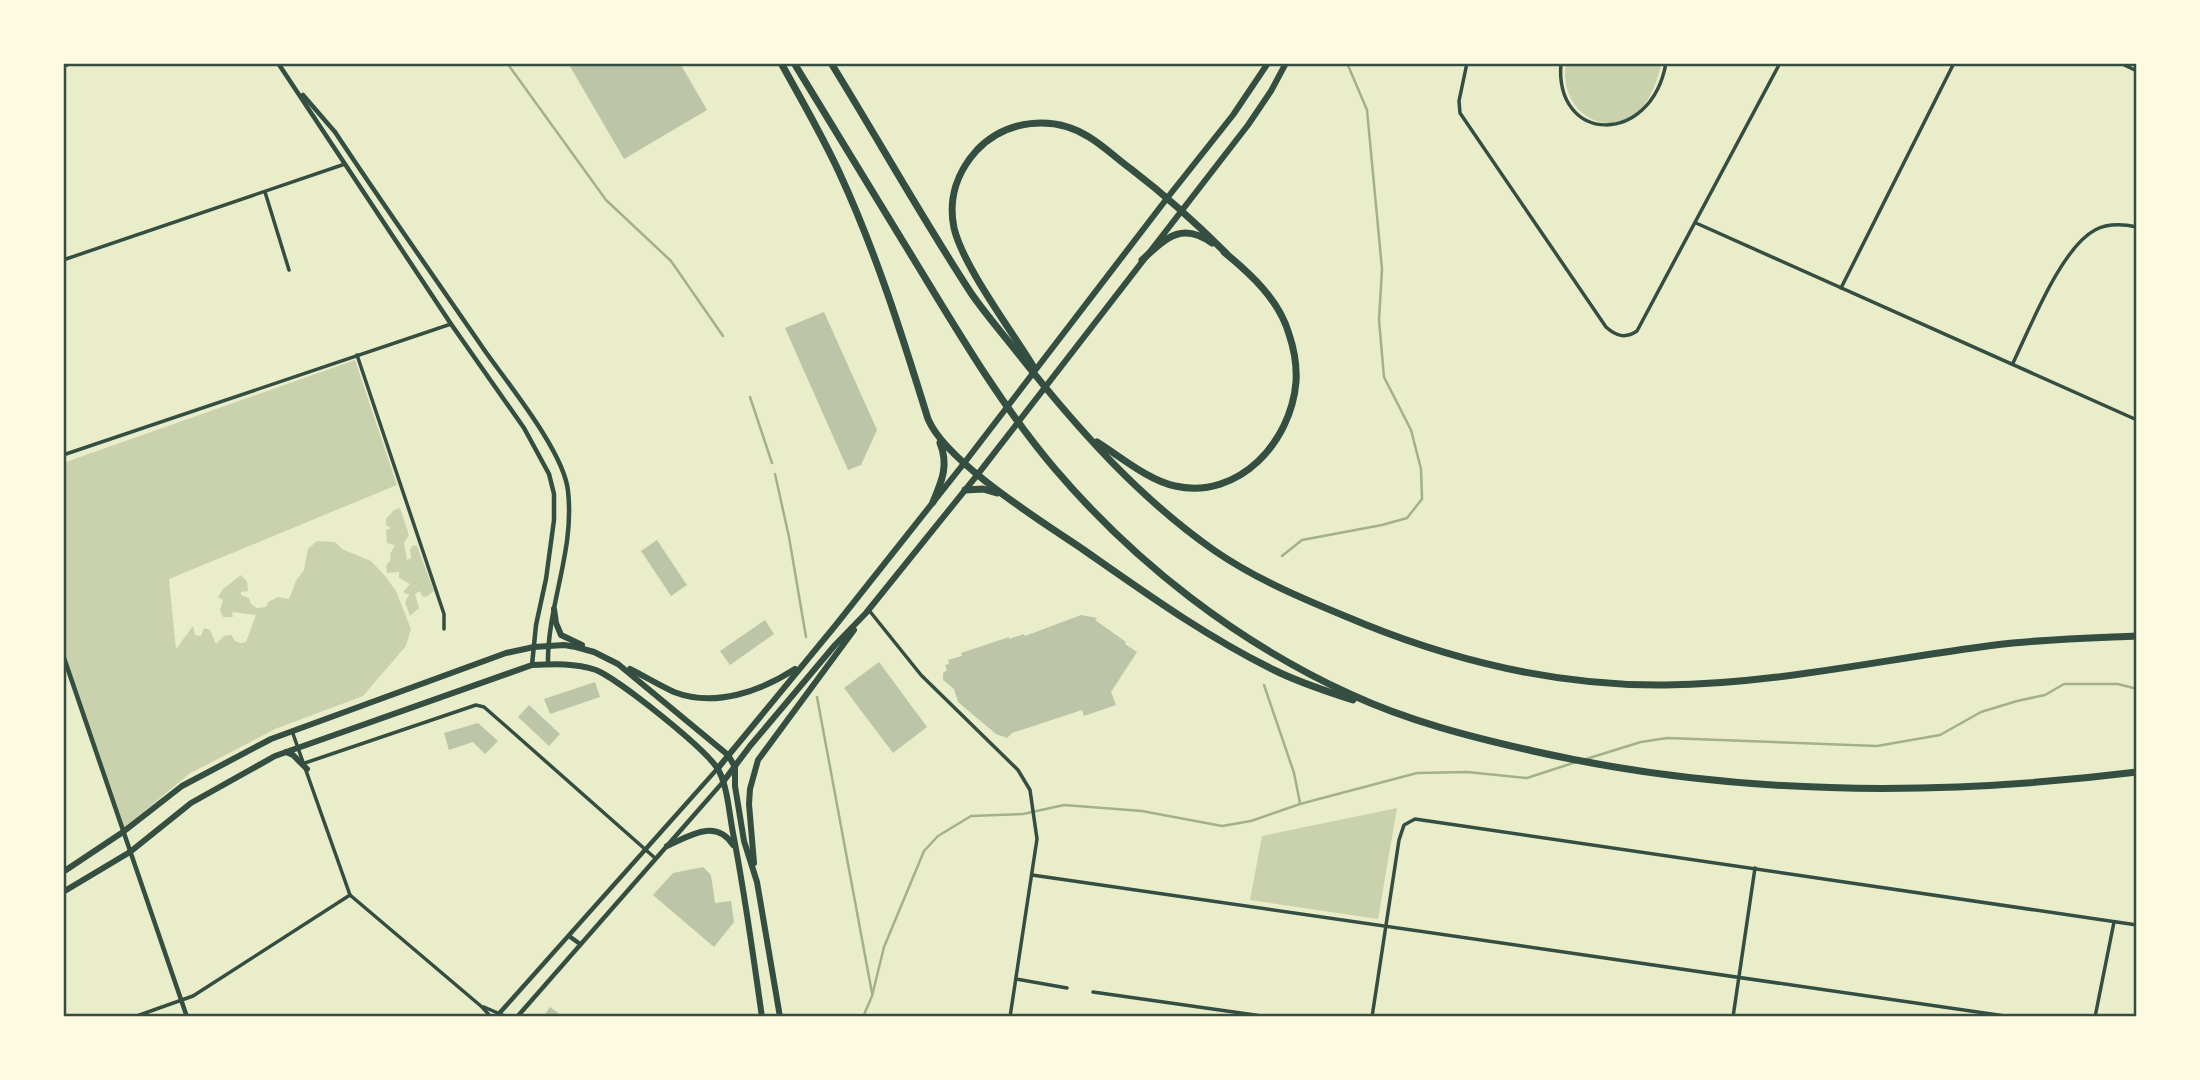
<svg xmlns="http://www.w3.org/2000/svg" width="2200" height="1080" viewBox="0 0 2200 1080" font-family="'Golos Text',sans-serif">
  <rect width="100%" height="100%" fill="#e9edc9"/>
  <!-- green -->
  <g fill="#cad2ad">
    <path d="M1566 63H1661V66C1657 79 1653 94 1644 105 1611 146 1557 112 1566 63Z"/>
    <path d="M355 360 397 485 169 579 176 649 193 626 195 635 201 636 204 628 210 630 216 644 224 636 231 635 235 641 241 643 246 642 256 615 232 612 233 617H223L220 610 223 600 218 597 223 589 241 575 247 582 248 591 241 592V595L249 598 251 604 257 608 266 607 268 602 278 597 289 599 296 581 304 570 308 549 317 541 335 542 342 549 371 561 385 576 396 591 411 629 406 646 363 696 275 729 189 774 124 828 63 655V463Z"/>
    <path d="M400 508 409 535 404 543 407 560 411 558 410 550 413 545 417 546 434 591 426 597 422 596 420 591 415 594 419 608 410 616 405 602 409 595 403 592 410 584 399 578V572L387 573 386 566 391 559 390 554 395 545 387 543 386 530 391 528 386 525V519L394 510Z"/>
    <path d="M1397 808 1378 919 1250 900 1262 836Z"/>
  </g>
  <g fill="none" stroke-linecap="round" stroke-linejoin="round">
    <!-- stream -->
    <g stroke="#a3b18a" stroke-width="2.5">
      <path d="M507 63 606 200 671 261 723 336"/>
      <path d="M750 397 772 463"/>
      <path d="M775 474 789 537 806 637"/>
      <path d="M1282 556 1302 540 1382 525 1407 518 1422 499 1421 469 1411 430 1384 377 1379 320 1382 269 1367 110 1347 63"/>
      <path d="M1264 685 1294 773 1300 803"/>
      <path d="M817 697 872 993"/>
      <path d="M1586 759 1641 742 1667 738 1877 746 1940 735 1981 712 2017 701 2045 695 2064 684H2118L2137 689"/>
      <path d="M863 1017 872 996 884 947 924 851 938 836 971 816 1023 814 1064 805 1142 811 1222 826 1251 821 1300 804 1417 773 1467 772 1527 778 1576 762"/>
    </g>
  </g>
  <!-- building -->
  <g fill="#bcc5a7">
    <path d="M568 63H680L707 110 624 159Z"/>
    <path d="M824 312 877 430 861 465 848 470 785 328Z"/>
    <path d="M657 540 687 585 671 596 641 551Z"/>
    <path d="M1081 615 1097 618 1095 620 1126 642 1125 644 1137 652 1111 692 1116 705 1084 716 1082 710 1012 733 1007 738 996 734 958 702 954 689 943 680V673L947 670 945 665 949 664 948 660 962 656 961 653 1009 637V639L1024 634 1025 636Z"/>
    <path d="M765 620 774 634 730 665 720 651Z"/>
    <path d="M879 662 927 727 893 753 844 688Z"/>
    <path d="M595 682 600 697 550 714 544 699Z"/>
    <path d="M529 705 560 734 549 746 518 717Z"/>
    <path d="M478 723 498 741 485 754 473 742 449 750 444 733Z"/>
    <path d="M703 867 711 875 715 903 731 901 734 922 714 947 653 895 673 873Z"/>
    <path d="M550 1007 564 1017H543Z"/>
  </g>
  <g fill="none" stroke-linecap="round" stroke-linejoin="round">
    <!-- minor -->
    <g stroke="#344e41" stroke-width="3.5">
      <path d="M1467 63 1459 101 1460 113 1606 327C1616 336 1625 339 1637 331L1780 63"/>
      <path d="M1561 63C1554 144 1651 147 1666 63"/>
      <path d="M2120 63 2137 71"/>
      <path d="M265 192 289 270"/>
      <path d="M1696 223 2137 420"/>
      <path d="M63 260 345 164"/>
      <path d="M1841 288 1954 63"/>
      <path d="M357 355 444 614V629"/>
      <path d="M2013 363C2030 328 2061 248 2095 230 2108 223 2123 224 2137 227"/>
      <path d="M63 455 451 324"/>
      <path d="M868 609 921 675 1018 770 1030 790 1037 839 1010 1017"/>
      <path d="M292 731 350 895 482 1007 491 1017"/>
      <path d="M305 763 476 705 484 707 508 728 655 858"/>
      <path d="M1032 875 2012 1017"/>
      <path d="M1016 979 1067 988"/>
      <path d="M1093 992 1269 1017"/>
      <path d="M484 1007 507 1017"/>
      <path d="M134 1017 193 996 350 895"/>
      <path d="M1372 1017 1399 840 1404 825 1415 819 2137 925"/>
      <path d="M1733 1017 1755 868"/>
      <path d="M2095 1017 2114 922"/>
    </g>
    <!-- tertiary -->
    <g stroke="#344e41" stroke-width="4.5">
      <path d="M278 63 451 324 524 428 549 474 554 494V520L546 579 536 625 532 665"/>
      <path d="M63 66 71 63"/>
      <path d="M303 95 335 132C384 206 435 278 485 351 509 385 564 452 568 491 575 551 547 606 548 664"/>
      <path d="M63 655 187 1017"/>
      <path d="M569 936 580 944"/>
      <path d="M496 1017 718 768"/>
      <path d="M517 1017 723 782"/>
    </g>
    <!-- primary -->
    <g stroke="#344e41" stroke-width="6">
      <path d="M554 609 556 623 561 635 582 645"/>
      <path d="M630 669C644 676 659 685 674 692 715 708 761 691 795 669"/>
      <path d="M286 752 293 755 307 769"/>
      <path d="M718 768 835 626 965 462 1168 197 1233 115 1268 63"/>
      <path d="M723 782 750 746 835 645 866 613 978 474 1248 125 1271 91 1286 63"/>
      <path d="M667 846C689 836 716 818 733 845"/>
      <path d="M754 863 749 804 750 789 758 760 854 630"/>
      <path d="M63 872 123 832 182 786 271 739 506 653 534 647 564 645 576 647 594 652 618 664 728 755 735 767V786L744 841 757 882 780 1017"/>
      <path d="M63 892 130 852 191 803 275 756 532 665C554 664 575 663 596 670 618 679 708 750 719 771 728 789 729 813 733 833 745 894 753 955 762 1017"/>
    </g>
    <!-- motorway -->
    <g stroke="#344e41" stroke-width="7">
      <path d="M781 63C801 99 822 135 839 172 876 252 902 335 928 419 946 462 1041 521 1081 548 1144 592 1205 636 1274 670 1300 683 1326 691 1353 700"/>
      <path d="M794 63C837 134 881 205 924 276 964 342 1005 410 1055 469 1136 564 1237 642 1350 694 1408 721 1471 737 1533 751 1731 796 1936 797 2137 772"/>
      <path d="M831 63C878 139 922 218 971 293 986 315 1004 335 1020 356 1077 428 1139 498 1215 551 1260 582 1313 603 1364 624 1458 662 1562 686 1665 685 1776 684 1884 659 1995 645 2042 639 2090 638 2137 636"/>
      <path d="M1142 260C1165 239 1181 221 1212 243"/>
      <path d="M1033 366C1011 330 963 266 954 228 948 199 957 172 977 150 1006 120 1053 114 1089 137 1104 146 1117 159 1131 169 1165 195 1196 223 1226 253"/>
      <path d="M1097 442C1121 457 1148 480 1175 486 1239 500 1291 442 1296 382 1297 366 1294 349 1289 334 1279 300 1251 274 1224 252"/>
      <path d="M965 490 983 489 997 493"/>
      <path d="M933 502C942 481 949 465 940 443"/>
    </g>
  </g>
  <!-- border -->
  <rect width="2200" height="1080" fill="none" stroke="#fefae0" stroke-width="130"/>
  <rect x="65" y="65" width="2070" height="950" fill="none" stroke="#344e41" stroke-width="2.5"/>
</svg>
